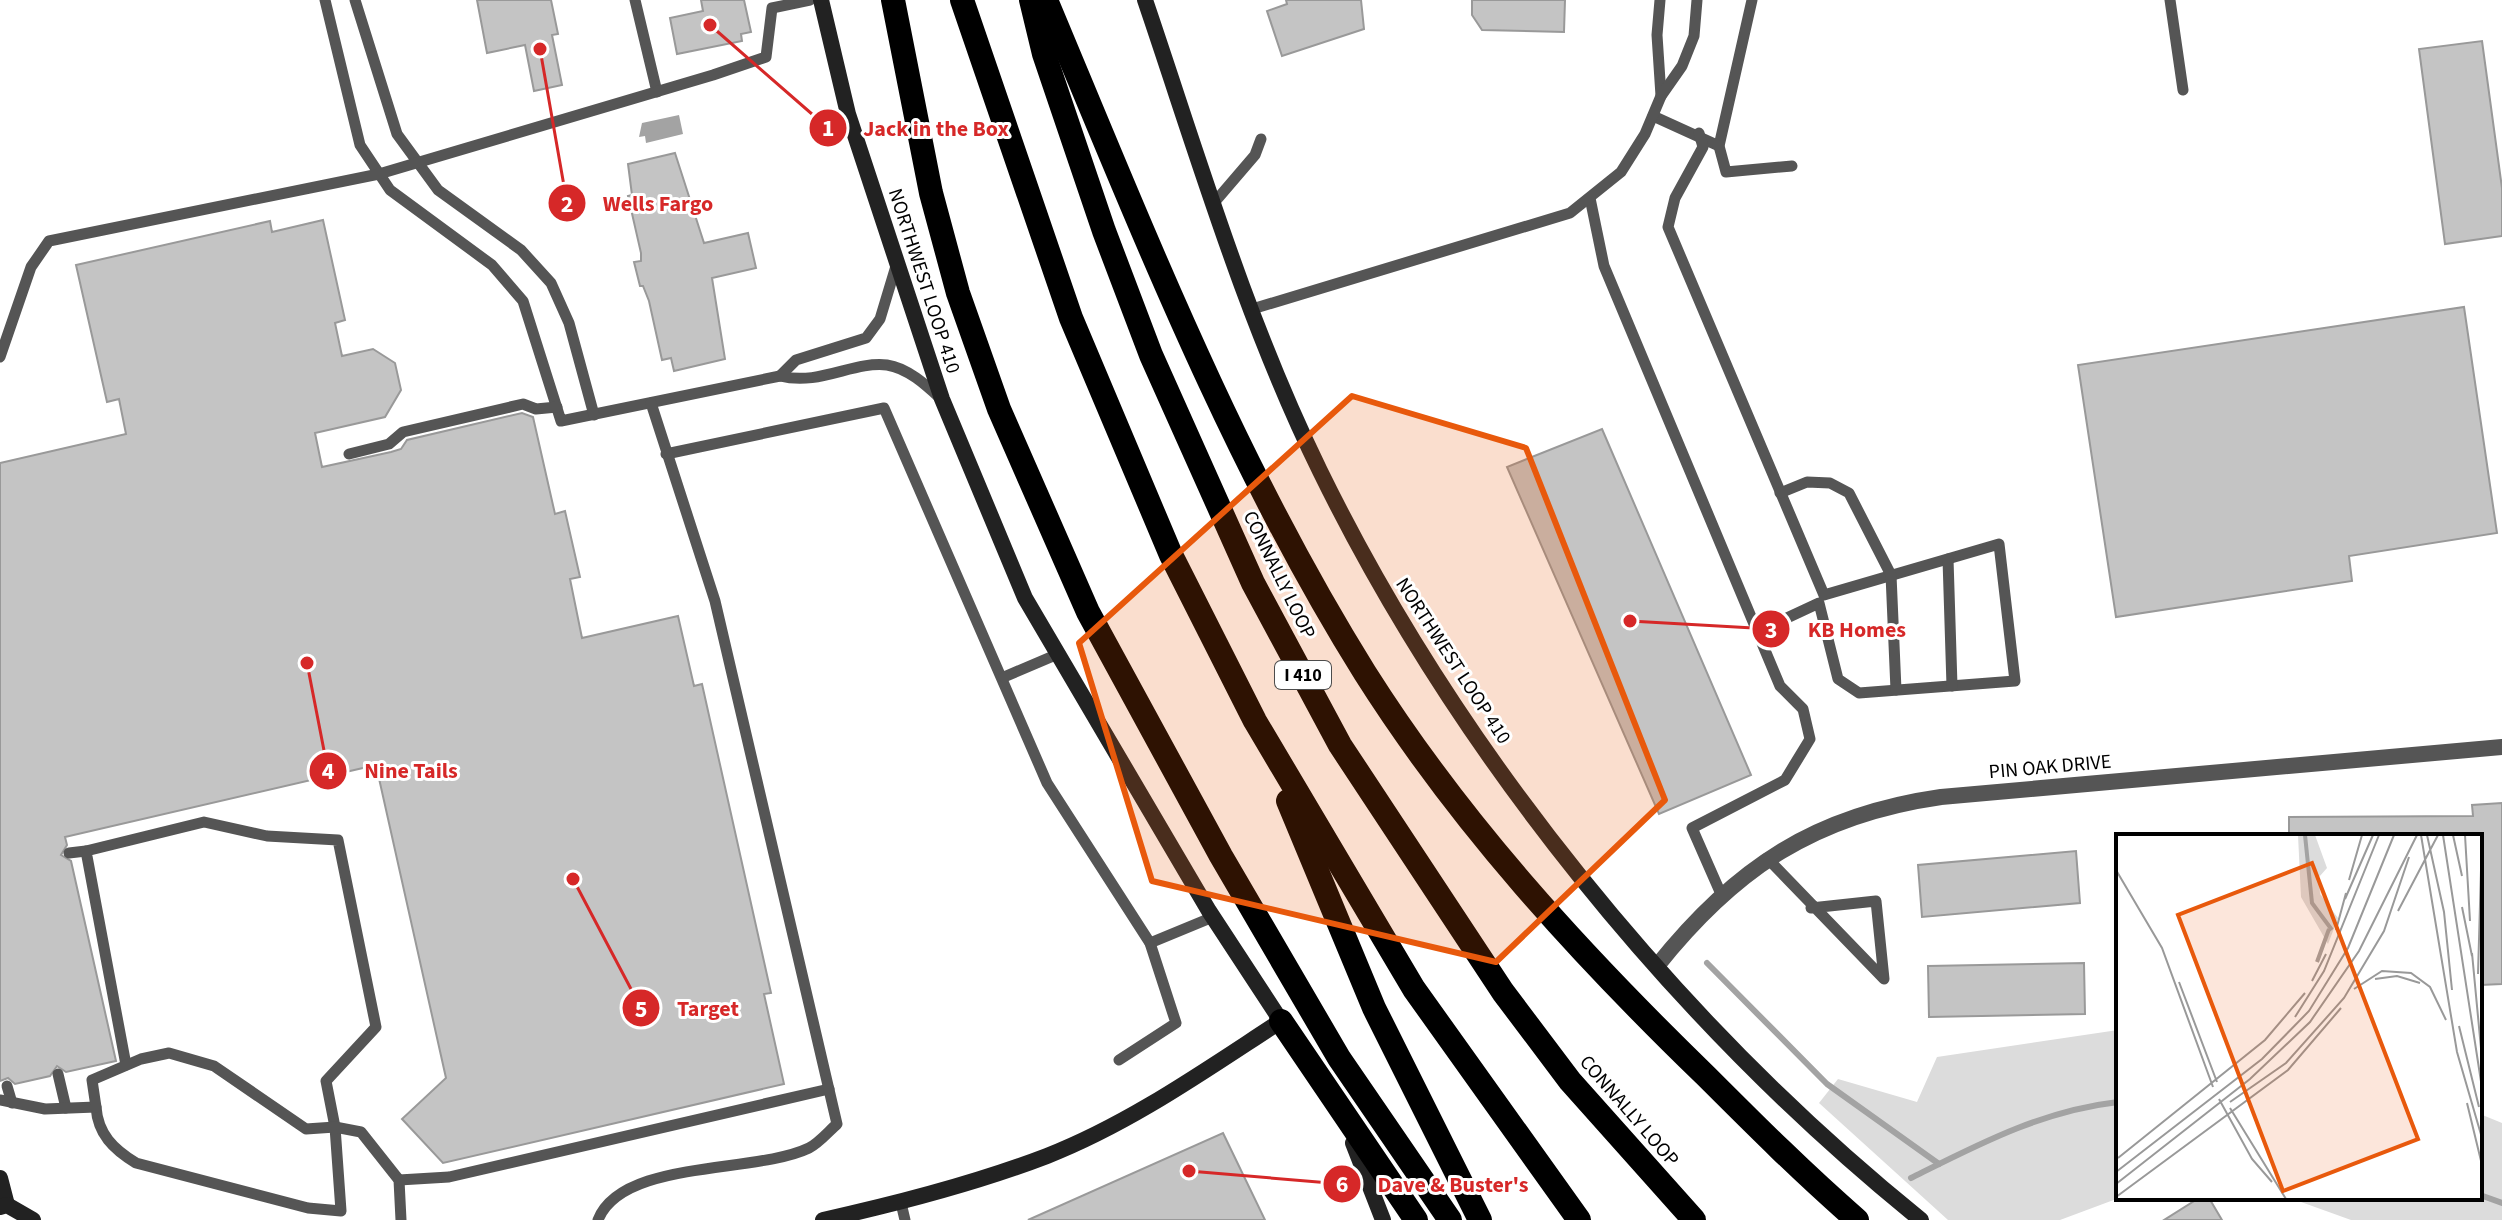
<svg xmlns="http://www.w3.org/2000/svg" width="2502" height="1220" viewBox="0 0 2502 1220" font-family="'Source Sans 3',sans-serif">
  <rect width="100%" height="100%" fill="#fff"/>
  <!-- green -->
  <g fill="#dcdcdc">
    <path d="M2118 1030 2119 1198 2060 1220H1948L1819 1103 1838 1079 1917 1102 1937 1057Z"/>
    <path d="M2480 1114 2502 1123V1220H2351L2290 1198H2480Z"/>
  </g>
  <!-- water -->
  <path fill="#a3a3a3" d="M679 115 683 134 646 143 645 136 639 137 642 123Z"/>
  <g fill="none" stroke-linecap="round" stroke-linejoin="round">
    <!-- stream -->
    <g stroke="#a3a3a3" stroke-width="6">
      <path d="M1707 963 1827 1084 1939 1164"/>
      <path d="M1911 1178C1979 1144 2041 1111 2118 1102"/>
      <path d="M2480 1195 2502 1203"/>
    </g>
  </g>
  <!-- building -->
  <g fill="#c4c4c4" stroke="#999" stroke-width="2">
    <path d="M477 0H551L558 34 552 35 562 85 534 91 525 45 487 53Z"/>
    <path d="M701 0H744L751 32 741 34 742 41 677 54 670 18 703 11Z"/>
    <path d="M1286 0H1361L1364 29 1282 56 1267 11 1287 4Z"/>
    <path d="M1472 0H1565L1564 32 1482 30 1472 15Z"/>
    <path d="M2482 41 2502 188V236L2445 244 2419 49Z"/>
    <path d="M675 153 704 243 748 233 756 268 712 278 725 359 674 371 671 358 662 360 649 301 643 286H640L634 262 641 261V253L628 196 632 195 628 164Z"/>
    <path d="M323 220 345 320 335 323 342 356 373 349 395 363 401 390 385 417 315 433 322 467 391 452 401 449 407 440 522 413 533 417 555 514 565 511 580 577 570 579 582 638 678 616 694 686 702 684 771 993 764 994 784 1084 443 1163 402 1119 446 1078 376 765 65 837 67 845 61 855 71 861 116 1061 66 1072 57 1066 50 1076 15 1084 8 1078 0 1081V463L126 434 119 399 107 402 76 265 270 221 272 232Z"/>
    <path d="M2464 307 2497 533 2349 556 2352 581 2116 617 2078 365Z"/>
    <path d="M1602 429 1751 775 1659 814 1507 467Z"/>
    <path d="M2502 803V984L2481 985 2480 836H2289V817L2473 816 2472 805Z"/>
    <path d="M2076 851 2080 903 1922 917 1918 865Z"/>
    <path d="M2084 963 2085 1014 1929 1017 1928 966Z"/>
    <path d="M1223 1133 1265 1220H1028Z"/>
    <path d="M2199 1198H2209L2222 1220H2164Z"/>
  </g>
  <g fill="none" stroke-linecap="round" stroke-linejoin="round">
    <!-- lane -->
    <g stroke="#555" stroke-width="11">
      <path d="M325 0 360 145 390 190 492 265 523 301 561 421 780 376C820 386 853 361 887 365 908 368 927 386 941 399"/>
      <path d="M355 0 397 134 438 190 521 250 551 283 569 323 594 415"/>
      <path d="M635 0 657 92"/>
      <path d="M1660 0 1657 35 1661 96"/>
      <path d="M1752 0 1719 146 1726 172 1792 166"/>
      <path d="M2170 0 2183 90"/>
      <path d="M1653 116 1719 146"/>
      <path d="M1699 133 1703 147 1675 198 1668 227 1824 595 1999 544 2015 681 1859 693 1838 679 1819 603 1757 632"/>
      <path d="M1590 198 1604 266 1780 686 1803 709 1810 739 1785 780 1692 828 1721 894"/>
      <path d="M1213 204 1255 155 1261 139"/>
      <path d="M1249 310 1570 213 1621 172 1645 134 1661 96 1682 66 1694 36 1697 0"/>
      <path d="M0 357 31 267 49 241 379 174 713 75 766 57 772 8 810 0"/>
      <path d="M780 376 796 360 866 338 880 319 896 266"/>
      <path d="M349 454 389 444 403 432 523 404 536 409 557 407"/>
      <path d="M666 454 884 408 1047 783 1150 943 1176 1023 1119 1060"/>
      <path d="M1780 493 1807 482 1830 483 1849 493 1891 575 1896 690"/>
      <path d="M1948 559 1952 686"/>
      <path d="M1004 677 1058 654"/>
      <path d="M69 853 86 851"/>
      <path d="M1767 858 1884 979 1876 901 1811 908"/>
      <path d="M1150 943 1213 917"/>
      <path d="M58 1074 66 1108"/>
      <path d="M7 1086 12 1103"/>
      <path d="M0 1100 45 1109 96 1107C98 1134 113 1149 136 1163L308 1208 341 1211 335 1127 326 1081 376 1027 338 840 267 836 204 822 86 851 126 1065"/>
      <path d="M96 1107 92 1080 141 1059 169 1053 214 1066 306 1129 335 1127 361 1132 399 1180 401 1220"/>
      <path d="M399 1180 449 1177 829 1089"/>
      <path d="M901 1203 905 1220"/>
      <path d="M598 1220C622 1159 755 1174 809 1148 819 1143 829 1131 837 1124L715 601 651 403"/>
    </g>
    <!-- street -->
    <path stroke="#555" stroke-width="16" d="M1657 966C1735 868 1815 815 1941 797L2502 747"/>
    <!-- secondary -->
    <g stroke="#222" stroke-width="16">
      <path d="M821 0 848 114 942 399 1025 598 1209 911 1285 1027"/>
      <path d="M1145 0C1199 159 1246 320 1320 471 1458 753 1677 1023 1921 1220"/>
      <path d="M1353 1143 1383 1220"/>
      <path d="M0 1178 7 1205"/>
      <path d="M0 1207 7 1205 33 1220"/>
      <path d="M823 1220C900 1203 974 1184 1047 1156 1131 1123 1207 1069 1281 1021"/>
    </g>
    <!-- highway -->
    <g stroke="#000" stroke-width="24">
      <path d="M893 0 931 193 958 293 999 409 1088 612 1221 856 1339 1058 1450 1220"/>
      <path d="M962 0 1071 318 1171 555 1255 721 1414 989 1579 1220"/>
      <path d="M1031 0 1044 54 1104 231 1151 355 1253 583 1340 745 1503 992 1570 1081 1694 1220"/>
      <path d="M1046 0C1142 229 1233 462 1365 673 1460 823 1579 953 1706 1076 1755 1125 1805 1175 1857 1220"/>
      <path d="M1288 801 1374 1008 1480 1220"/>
      <path d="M1281 1021 1416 1220"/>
    </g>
  </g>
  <!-- marked area -->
  <path fill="#e8590c" fill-opacity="0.2" stroke="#e8590c" stroke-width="6" stroke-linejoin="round" d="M1352 396 1526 448 1665 800 1496 962 1152 881 1079 643Z"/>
  <g text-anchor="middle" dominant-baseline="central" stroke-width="6" stroke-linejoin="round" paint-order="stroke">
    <!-- shield labels -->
    <rect fill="#fff" stroke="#4c4c4c" stroke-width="2" x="1275" y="661" width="56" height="28" rx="6"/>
    <g font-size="18" font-weight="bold" fill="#000">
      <text x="1303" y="675">I 410</text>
    </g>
    <!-- street labels -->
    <g font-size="20" fill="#000" stroke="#fff">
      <text transform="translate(924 281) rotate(72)">NORTHWEST LOOP 410</text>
      <text transform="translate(1279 575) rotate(64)">CONNALLY LOOP</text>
      <text transform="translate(1453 661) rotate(57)">NORTHWEST LOOP 410</text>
      <text transform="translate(2050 767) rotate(-5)">PIN OAK DRIVE</text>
      <text transform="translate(1629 1111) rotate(49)">CONNALLY LOOP</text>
    </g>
  </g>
  <!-- overview -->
  <g transform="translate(2116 834)">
    <rect width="366" height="366" fill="#fff"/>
    <path d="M182 1H199L211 34 203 43 204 60 222 84 212 110 185 63Z" fill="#dcdcdc"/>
    <path fill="none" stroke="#a3a3a3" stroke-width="4" d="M189 1 196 69 216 96M201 128 213 95"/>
    <path fill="none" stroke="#999" stroke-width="2" d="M305 1 341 218 366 304M311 1 328 78 336 156M327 1 366 254M337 1 346 42M349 1 354 87M0 36 46 114 97 253M233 46 246 1M229 65 257 1M346 73 356 122M282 77 322 1M220 96 230 59M356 119 366 225M362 140 366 1M259 145 281 142 304 149M196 147 210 120M63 148 101 248M238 155 266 137 295 139 314 153 330 186M179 183 208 137 263 1M343 192 363 273M103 265 136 325 156 348M114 268 170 229 228 164 268 97 293 23M351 269 366 331M114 274 170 365M2 324 149 206 189 159M0 338 146 225 193 177 232 114 278 1M0 350 134 245 194 188 243 117 301 1M0 363 172 236 225 174"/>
    <path fill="#e8590c" fill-opacity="0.15" stroke="#e8590c" stroke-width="4" d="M196 29 302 305 167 357 62 81Z"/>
    <rect width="366" height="366" fill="none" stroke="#000" stroke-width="4"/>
  </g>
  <!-- callouts -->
  <path fill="none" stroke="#d62828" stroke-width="3" d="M710 25L828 128M540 49L567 203M1630 621L1771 629M307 663L328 771M573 879L641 1008M1189 1171L1342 1184"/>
  <g fill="#d62828" stroke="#fff" stroke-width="3">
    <circle cx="710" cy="25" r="8"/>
    <circle cx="540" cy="49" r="8"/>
    <circle cx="1630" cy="621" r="8"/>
    <circle cx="307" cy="663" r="8"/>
    <circle cx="573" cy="879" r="8"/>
    <circle cx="1189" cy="1171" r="8"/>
    <circle cx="828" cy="128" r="20"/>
    <circle cx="567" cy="203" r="20"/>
    <circle cx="1771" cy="629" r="20"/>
    <circle cx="328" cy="771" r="20"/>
    <circle cx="641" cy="1008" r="20"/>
    <circle cx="1342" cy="1184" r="20"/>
  </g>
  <g font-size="24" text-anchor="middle" font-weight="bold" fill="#fff">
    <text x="828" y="136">1</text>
    <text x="567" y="212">2</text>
    <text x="1771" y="638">3</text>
    <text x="328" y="779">4</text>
    <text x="641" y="1017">5</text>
    <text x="1342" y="1192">6</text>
  </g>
  <g font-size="22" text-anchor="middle" font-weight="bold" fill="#d62828" stroke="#fff" stroke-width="6" stroke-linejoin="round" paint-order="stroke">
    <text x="936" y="136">Jack in the Box</text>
    <text x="658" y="211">Wells Fargo</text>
    <text x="1857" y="637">KB Homes</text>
    <text x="411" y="778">Nine Tails</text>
    <text x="708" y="1016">Target</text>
    <text x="1453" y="1192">Dave &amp; Buster's</text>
  </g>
</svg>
